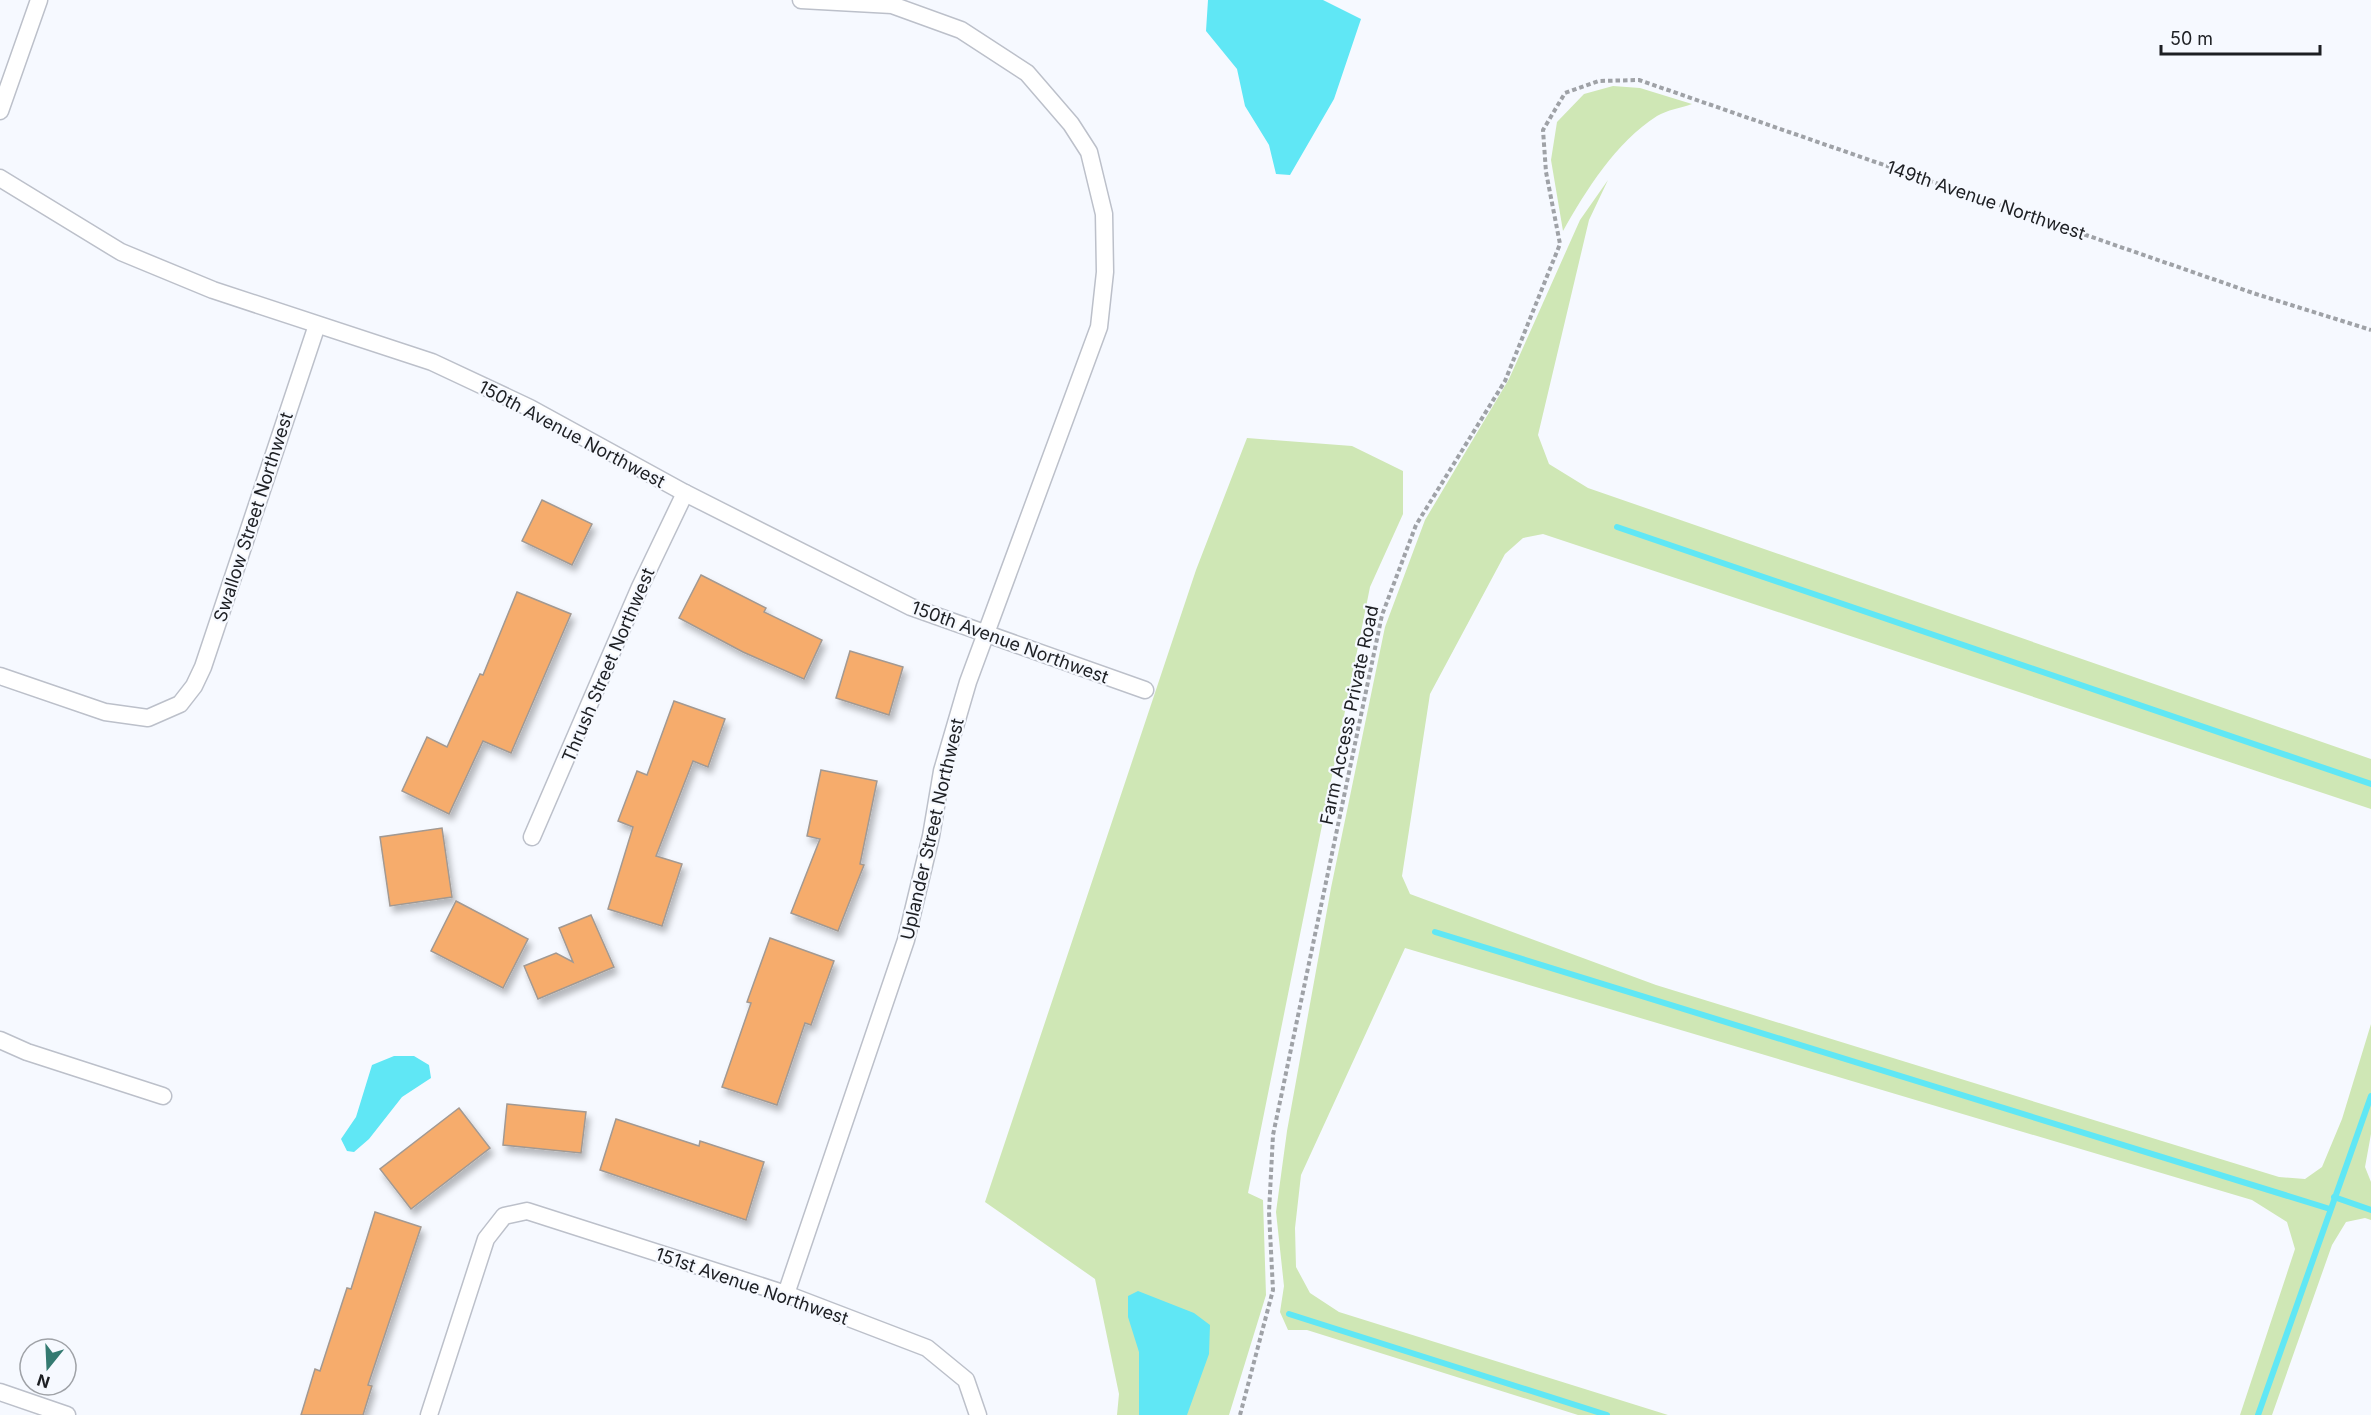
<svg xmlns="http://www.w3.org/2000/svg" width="2371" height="1415" viewBox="0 0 2371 1415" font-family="Inter,sans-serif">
  <defs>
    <filter id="shadow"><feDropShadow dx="3.5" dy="6" stdDeviation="3" flood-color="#0004"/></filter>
  </defs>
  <rect width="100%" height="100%" fill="#f6f9ff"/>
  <!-- green -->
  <g fill="#cfe7b5">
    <path d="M1613 86 1640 88 1692 104C1681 108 1667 110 1657 116 1615 143 1587 189 1563 231L1551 160 1557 122 1584 94Z"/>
    <path d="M1608 180 1589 220 1538 435 1549 464 1588 488 2371 759V809L1543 534 1523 538 1505 554 1430 694 1402 876 1410 894 1656 985 2279 1177 2305 1179 2322 1167 2342 1119 2371 1024V1134L2365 1167 2371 1182V1220L2365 1218 2346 1222 2332 1245 2272 1415H2240L2295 1249 2287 1222 2252 1200 1405 948 1301 1175 1295 1228 1296 1267 1310 1293 1339 1312 1668 1415H1578L1307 1330H1288L1280 1312 1284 1286 1276 1212 1287 1131 1331 888 1385 627 1425 520 1509 379 1580 220Z"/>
    <path d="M1247 438 1352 446 1403 471V514L1370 587 1248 1193 1263 1200 1266 1295 1229 1415H1117L1119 1394 1095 1279 985 1202 1196 570Z"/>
  </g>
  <!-- water -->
  <g fill="#60e7f5">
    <path d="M1208 0H1323L1361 19 1334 99 1290 175 1276 174 1269 145 1245 106 1237 69 1206 31Z"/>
    <path d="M394 1056H414L429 1065 431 1078 402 1097 369 1139 354 1152 347 1151 341 1139 356 1117 372 1065Z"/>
    <path d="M1138 1291 1194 1313 1210 1325 1209 1354 1187 1415H1139V1352L1128 1317V1296Z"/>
  </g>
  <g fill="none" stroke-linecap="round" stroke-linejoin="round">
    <!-- stream -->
    <g stroke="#60e7f5" stroke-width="6">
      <path d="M1617 527 2371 784"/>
      <path d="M1435 932 2330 1209"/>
      <path d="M2334 1197 2371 1210"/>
      <path d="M1289 1314 1607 1415"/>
      <path d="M2258 1415 2371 1096"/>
    </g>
  </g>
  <!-- building -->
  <g fill="#f6ac6c" stroke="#a29992" stroke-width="1.5" filter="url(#shadow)">
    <path d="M542 500 592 524 572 565 522 541Z"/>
    <path d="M701 575 766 608 764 612 822 640 804 679 743 652 679 618Z"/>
    <path d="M517 592 571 614 511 753 483 741 449 814 402 791 427 737 447 747 480 674 483 675Z"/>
    <path d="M850 651 903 667 889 715 836 698Z"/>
    <path d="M674 701 725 719 708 767 693 761 656 856 682 864 662 926 608 909 633 827 618 821 637 771 647 775Z"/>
    <path d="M821 770 877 781 860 864 864 865 838 931 791 913 820 839 807 836Z"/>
    <path d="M442 828 452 897 390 906 380 837Z"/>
    <path d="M456 901 528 939 503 988 431 951Z"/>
    <path d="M591 915 614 967 538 999 524 966 556 953 573 962 559 928Z"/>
    <path d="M770 938 834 961 811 1025 805 1023 777 1105 722 1087 751 1003 747 1002Z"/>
    <path d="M507 1104 586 1112 581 1153 503 1145Z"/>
    <path d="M459 1108 490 1148 411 1209 380 1169Z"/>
    <path d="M616 1119 699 1146 700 1141 764 1162 746 1220 600 1170Z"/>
    <path d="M375 1212 421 1227 368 1385 372 1386 363 1415H301L315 1369 320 1371 347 1288 351 1289Z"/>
  </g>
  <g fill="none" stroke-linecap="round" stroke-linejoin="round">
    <!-- minor casing -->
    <g stroke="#bcc0ca" stroke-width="19">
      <g id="minor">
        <path d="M0 111 39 0"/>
        <path d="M0 178 121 252 213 290 432 362 530 408 685 493 911 607 1145 690"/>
        <path d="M0 676 105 712 148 718 180 704 194 686 203 667 317 325"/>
        <path d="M532 837 640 587 685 493"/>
        <path d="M0 1040 27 1052 163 1096"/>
        <path d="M786 1294 906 940 931 836 942 771 968 682 1099 327 1105 272 1104 214 1089 152 1071 124 1027 73 961 30 892 5 801 0"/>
        <path d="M0 1392 67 1415"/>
        <path d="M429 1415 486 1239 504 1216 527 1211 786 1294 927 1348 966 1380 978 1415"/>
      </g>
    </g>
    <!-- path -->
    <path stroke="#9fa2a7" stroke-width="4" stroke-dasharray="4.5 3" stroke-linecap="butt" d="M1240 1415 1273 1290 1269 1212 1273 1135 1382 615 1416 525 1505 381 1560 244 1546 172 1543 130 1565 93 1599 81 1639 80 2256 294 2371 330"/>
    <!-- minor -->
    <use href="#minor" stroke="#fff" stroke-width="16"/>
  </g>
  <g text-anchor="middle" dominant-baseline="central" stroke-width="4.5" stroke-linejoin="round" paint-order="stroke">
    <!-- street labels -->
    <g font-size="18" fill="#1d1f23" stroke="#f6f9ff">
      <text transform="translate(1986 200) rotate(19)">149th Avenue Northwest</text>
      <text transform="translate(572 434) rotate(28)">150th Avenue Northwest</text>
      <text transform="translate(253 517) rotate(-72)">Swallow Street Northwest</text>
      <text transform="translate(1010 642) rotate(20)">150th Avenue Northwest</text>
      <text transform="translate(608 665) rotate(-67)">Thrush Street Northwest</text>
      <text transform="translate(1349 715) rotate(-78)">Farm Access Private Road</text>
      <text transform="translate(932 829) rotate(-77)">Uplander Street Northwest</text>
      <text transform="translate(752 1286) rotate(19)">151st Avenue Northwest</text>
    </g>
  </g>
  <!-- north arrow -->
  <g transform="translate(48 1367) rotate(198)"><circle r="28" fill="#f6f9ff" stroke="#9fa2a7" stroke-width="1.5"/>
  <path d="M0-4.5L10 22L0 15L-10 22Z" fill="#347a71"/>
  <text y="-9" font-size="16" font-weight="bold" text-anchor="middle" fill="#1d1f23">N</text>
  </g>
  <!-- scale -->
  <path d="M2161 45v9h159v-9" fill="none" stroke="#1d1f23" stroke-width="3"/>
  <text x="2170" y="45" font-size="18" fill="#1d1f23" stroke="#f6f9ff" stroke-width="4.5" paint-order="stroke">50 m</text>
</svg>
